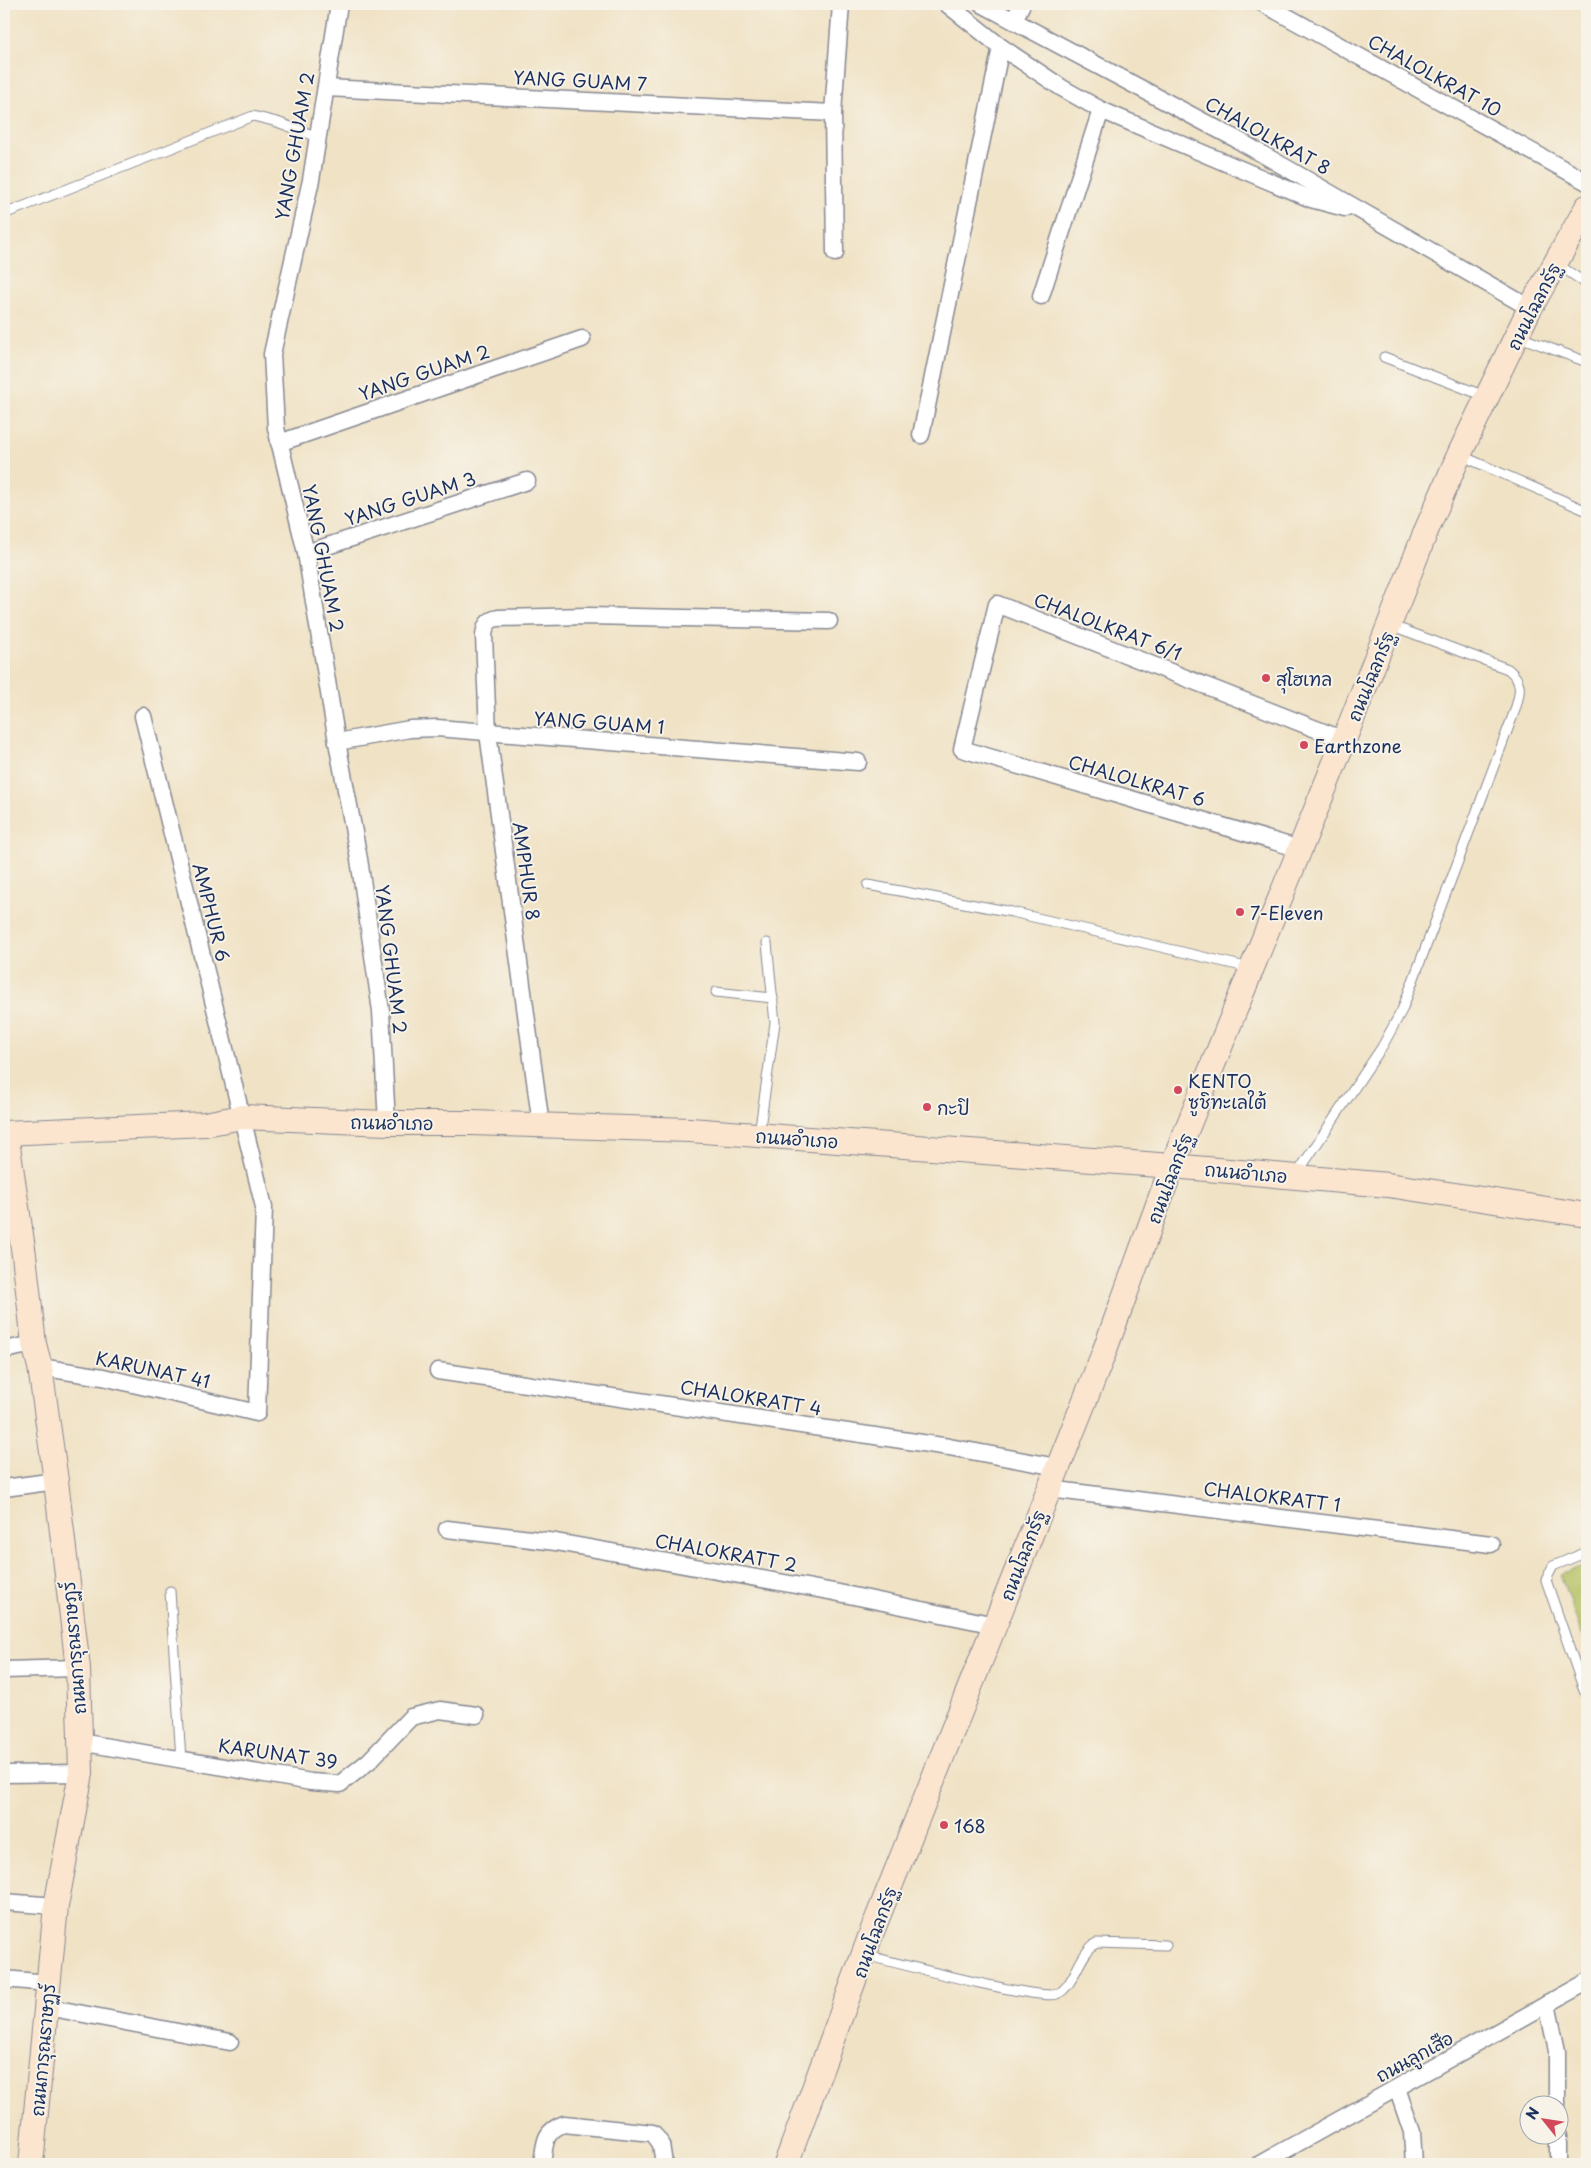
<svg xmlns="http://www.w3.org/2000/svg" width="1591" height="2168" viewBox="0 0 1591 2168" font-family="'Playpen Sans','Playpen Sans Thai',sans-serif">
  <rect width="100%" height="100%" fill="#f7f3e8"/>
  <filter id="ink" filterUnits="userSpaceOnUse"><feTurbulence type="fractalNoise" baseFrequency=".02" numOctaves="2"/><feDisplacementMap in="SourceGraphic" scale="10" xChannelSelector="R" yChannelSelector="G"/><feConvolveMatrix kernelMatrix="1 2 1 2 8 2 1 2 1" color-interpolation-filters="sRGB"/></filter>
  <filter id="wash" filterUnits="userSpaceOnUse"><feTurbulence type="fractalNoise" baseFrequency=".0096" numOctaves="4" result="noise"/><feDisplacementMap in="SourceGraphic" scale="20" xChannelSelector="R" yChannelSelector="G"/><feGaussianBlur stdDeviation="1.12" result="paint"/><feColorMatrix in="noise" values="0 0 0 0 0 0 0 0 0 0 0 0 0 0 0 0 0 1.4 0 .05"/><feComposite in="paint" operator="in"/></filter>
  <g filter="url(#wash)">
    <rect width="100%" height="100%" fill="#f0e2c5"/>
    <!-- green -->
    <path fill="#b3bf61" stroke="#677760" d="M1587 1564V1648L1560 1575Z"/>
  </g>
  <g filter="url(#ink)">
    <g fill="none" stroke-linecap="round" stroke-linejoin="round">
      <!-- lane casing -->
      <g stroke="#868892" stroke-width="11">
        <g id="lane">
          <path d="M4 214 253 116 277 122 318 137"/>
          <path d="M1557 264 1587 284"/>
          <path d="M1517 336 1587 362"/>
          <path d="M1384 357 1487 397"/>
          <path d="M1460 455 1587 511"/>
          <path d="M868 885 1012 912 1250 968"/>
          <path d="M716 992 773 998"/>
          <path d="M759 1134 775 1023 767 943"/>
          <path d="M1296 1175 1382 1047 1402 1010 1515 710C1520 693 1524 682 1508 669L1390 625"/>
          <path d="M1587 1552 1553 1566 1546 1580 1587 1699"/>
          <path d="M170 1591 181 1759"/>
          <path d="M865 1955C893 1962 1040 2001 1057 1994 1075 1986 1078 1955 1096 1943L1166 1945"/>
        </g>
      </g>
      <!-- street casing -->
      <g stroke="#868892" stroke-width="19">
        <g id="street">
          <path d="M339 4 311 180 272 354 276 428 306 553 337 742 359 859 381 1011 387 1123"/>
          <path d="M947 4 1001 47 1062 88 1101 110 1311 199 1345 208"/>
          <path d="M982 4 1236 139 1530 308"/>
          <path d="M1264 4 1587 182"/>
          <path d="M1014 20 1022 4"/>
          <path d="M326 88 833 113"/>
          <path d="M835 253 833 113 841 4"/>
          <path d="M1041 296 1101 110"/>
          <path d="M921 435 1001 47"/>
          <path d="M279 443 582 339"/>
          <path d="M306 553 527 481"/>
          <path d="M337 742 410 729 437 728 858 762"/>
          <path d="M1300 849 962 749 997 604 1344 740"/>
          <path d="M541 1125 488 733 484 636C485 626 487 620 498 618L587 616 829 621"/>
          <path d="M4 1350 34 1344"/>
          <path d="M40 1367 103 1377 257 1413 264 1207 143 716"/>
          <path d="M438 1371 949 1447 1057 1467"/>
          <path d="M4 1488 56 1481"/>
          <path d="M1049 1489 1491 1544"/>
          <path d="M447 1529 556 1542 834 1592 995 1625"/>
          <path d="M4 1670 78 1668"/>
          <path d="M80 1742 311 1782 340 1784 369 1761 411 1717 440 1710 476 1715"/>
          <path d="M4 1774 81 1773"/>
          <path d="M4 1902 56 1906"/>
          <path d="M4 1979 48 1983"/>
          <path d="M1547 2004 1557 2051V2106"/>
          <path d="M47 2007 230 2042"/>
          <path d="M1397 2088 1412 2132 1414 2164"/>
          <path d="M1558 2136V2164"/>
          <path d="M542 2164C545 2145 543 2131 564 2124L653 2133 661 2144 664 2164"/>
          <path d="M1260 2164 1587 1982"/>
        </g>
      </g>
      <!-- secondary casing -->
      <g stroke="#868892" stroke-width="26">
        <g id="secondary">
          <path d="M4 1133 205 1124 242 1117 387 1123H472L690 1130 1172 1166 1388 1185 1587 1215"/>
          <path d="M6 1133 24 1255 34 1344 40 1367 56 1481 78 1668 81 1773 56 1906 31 2164"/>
          <path d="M786 2164 873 1929 1103 1355 1172 1166 1344 740 1426 531 1459 455 1528 312 1587 207"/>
        </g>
      </g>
      <!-- lane -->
      <use href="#lane" stroke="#fff" stroke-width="9"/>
      <!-- street -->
      <use href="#street" stroke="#fff" stroke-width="16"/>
      <!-- secondary -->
      <use href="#secondary" stroke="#fbe5cf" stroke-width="24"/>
    </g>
  </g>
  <!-- markers -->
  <g fill="#d1495b" stroke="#f7f3e8" stroke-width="2">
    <circle cx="1266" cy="678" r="5"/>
    <circle cx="1304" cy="745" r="5"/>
    <circle cx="1240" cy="912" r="5"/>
    <circle cx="1178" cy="1090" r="5"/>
    <circle cx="927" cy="1107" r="5"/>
    <circle cx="944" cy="1825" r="5"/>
  </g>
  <g text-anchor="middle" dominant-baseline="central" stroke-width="4" stroke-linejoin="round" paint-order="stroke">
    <!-- street labels -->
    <g font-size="18" fill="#1b2f5e" stroke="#f7f3e8">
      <text transform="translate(1435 75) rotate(29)">CHALOLKRAT 10</text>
      <text transform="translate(580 80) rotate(3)">YANG GUAM 7</text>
      <text transform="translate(1268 135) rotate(29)">CHALOLKRAT 8</text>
      <text transform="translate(294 146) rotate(-80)">YANG GHUAM 2</text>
      <text transform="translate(1533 306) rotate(-63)">ถนนโฉลกรัฐ</text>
      <text transform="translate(424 372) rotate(-19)">YANG GUAM 2</text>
      <text transform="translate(410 498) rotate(-18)">YANG GUAM 3</text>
      <text transform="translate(324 558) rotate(79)">YANG GHUAM 2</text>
      <text transform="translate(1108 626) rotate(21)">CHALOLKRAT 6/1</text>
      <text transform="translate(1370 676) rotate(-68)">ถนนโฉลกรัฐ</text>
      <text transform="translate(599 722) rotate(4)">YANG GUAM 1</text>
      <text transform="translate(1137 780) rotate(16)">CHALOLKRAT 6</text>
      <text transform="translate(527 871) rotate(82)">AMPHUR 8</text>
      <text transform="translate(212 912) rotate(76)">AMPHUR 6</text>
      <text transform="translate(392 959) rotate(83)">YANG GHUAM 2</text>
      <text transform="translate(392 1122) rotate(1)">ถนนอำเภอ</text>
      <text transform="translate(797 1138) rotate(4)">ถนนอำเภอ</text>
      <text transform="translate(1246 1172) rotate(5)">ถนนอำเภอ</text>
      <text transform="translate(1169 1178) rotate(-69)">ถนนโฉลกรัฐ</text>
      <text transform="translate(153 1369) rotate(12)">KARUNAT 41</text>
      <text transform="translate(751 1397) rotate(9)">CHALOKRATT 4</text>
      <text transform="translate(1272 1496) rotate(7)">CHALOKRATT 1</text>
      <text transform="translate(726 1552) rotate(10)">CHALOKRATT 2</text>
      <text transform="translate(1022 1555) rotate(-69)">ถนนโฉลกรัฐ</text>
      <text transform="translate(73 1648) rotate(-95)">ถนนการุณราษฏร์</text>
      <text transform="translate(278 1753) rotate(8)">KARUNAT 39</text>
      <text transform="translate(874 1932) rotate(-70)">ถนนโฉลกรัฐ</text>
      <text transform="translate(42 2050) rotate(-85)">ถนนการุณราษฏร์</text>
      <text transform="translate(1414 2056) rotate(-29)">ถนนลูกเสือ</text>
    </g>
    <!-- poi labels -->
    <g font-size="18" fill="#1b2f5e" stroke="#f7f3e8" text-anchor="start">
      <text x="1276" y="678">สุโฮเทล</text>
      <text x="1314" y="745">Earthzone</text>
      <text x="1250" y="912">7-Eleven</text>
      <text x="1188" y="1080">KENTO<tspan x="1188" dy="21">ซูชิทะเลใต้</tspan></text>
      <text x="937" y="1107">กะปิ</text>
      <text x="954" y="1825">168</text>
    </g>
  </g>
  <!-- margin -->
  <rect width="1591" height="2168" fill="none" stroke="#f7f3e8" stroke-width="20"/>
  <!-- north arrow -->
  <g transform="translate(1544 2120) rotate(300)"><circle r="24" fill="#f7f3e8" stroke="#9fa5b1"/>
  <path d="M0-4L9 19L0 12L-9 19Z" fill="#d1495b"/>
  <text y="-8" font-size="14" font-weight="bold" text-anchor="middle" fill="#1b2f5e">N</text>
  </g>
</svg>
